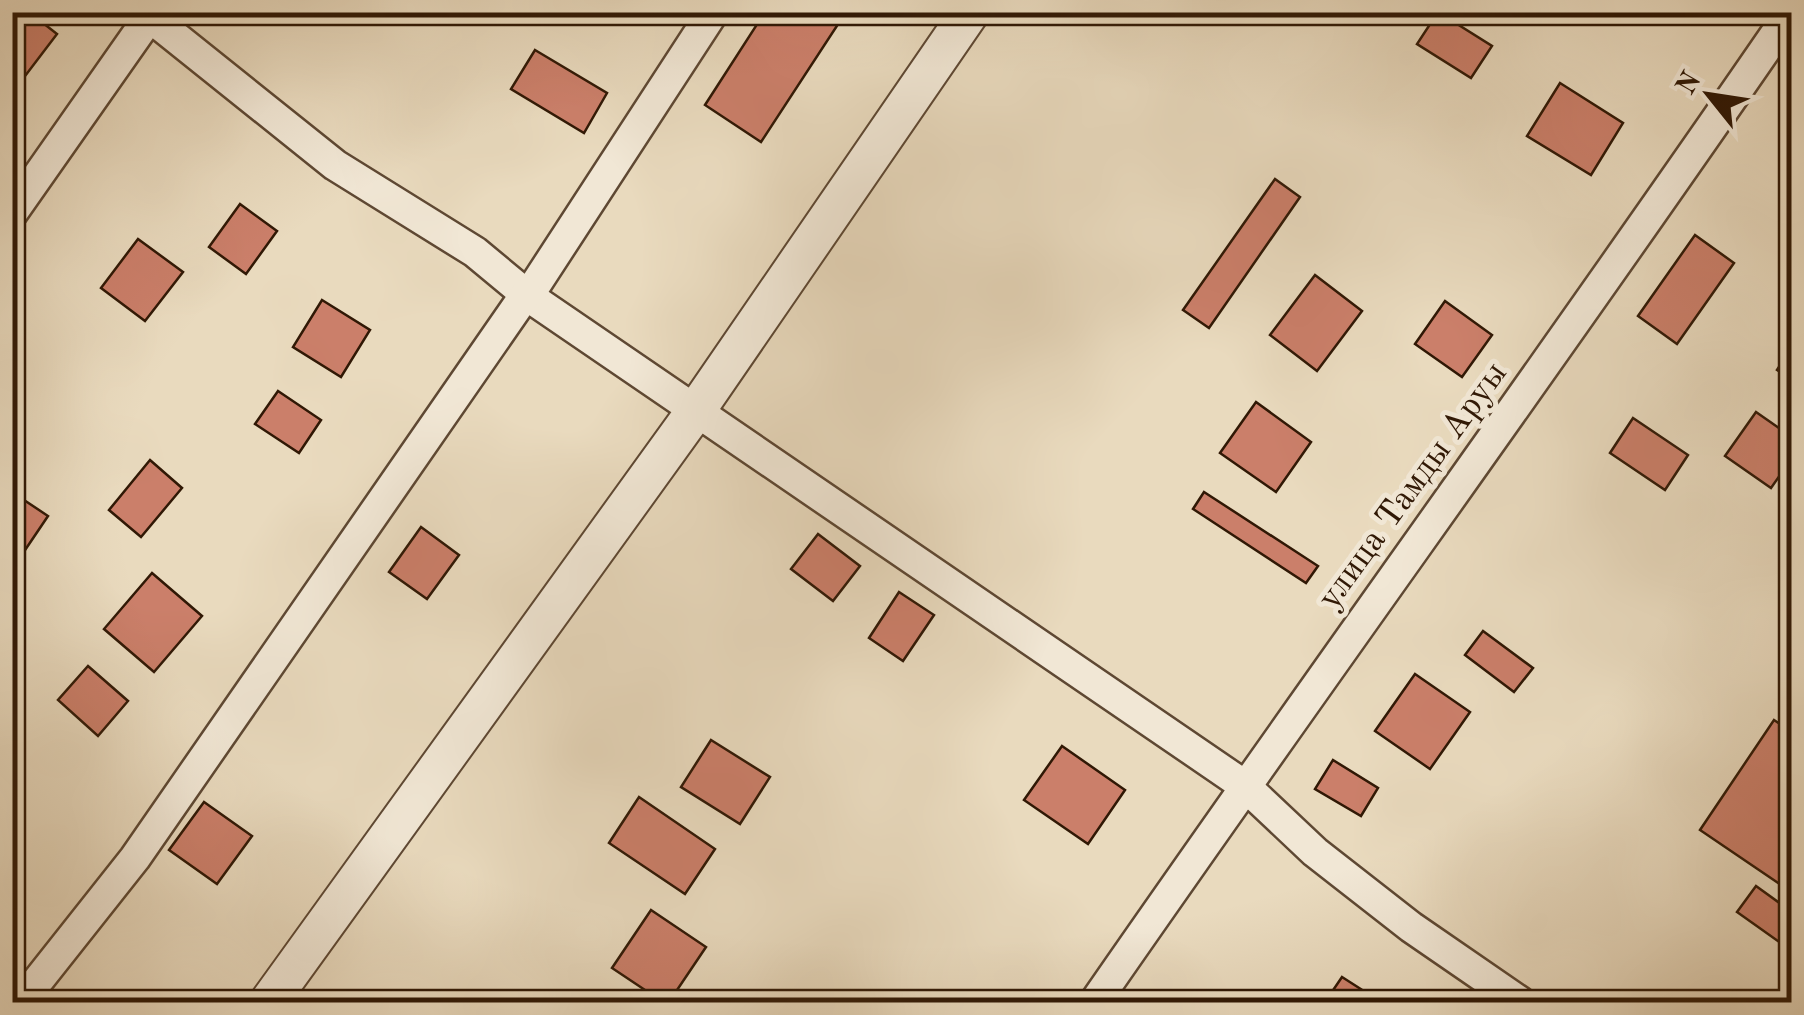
<svg xmlns="http://www.w3.org/2000/svg" width="1804" height="1015" viewBox="0 0 1804 1015" font-family="'Old Standard TT',serif">
  <rect width="100%" height="100%" fill="#e9dabe"/>
  <filter id="stains"><feTurbulence type="fractalNoise" baseFrequency=".002" numOctaves="4"/><feColorMatrix values="0 0 0 0 .2 0 0 0 0 .09 0 0 0 0 .02 0 0 0 .5 -.17"/></filter>
  <radialGradient id="worn" r=".72"><stop offset=".6" stop-color="#630" stop-opacity="0"/><stop offset="1" stop-color="#630" stop-opacity=".3"/></radialGradient>
  <!-- building -->
  <g fill="#cb7f6a" stroke="#301805" stroke-width="2.5">
    <path d="M12 12H29L57 34 22 80 12 72Z"/>
    <path d="M208 12H230L223 23Z"/>
    <path d="M765 12H846L761 142 705 105Z"/>
    <path d="M1438 12 1492 46 1471 78 1417 44Z"/>
    <path d="M535 50 607 93 584 133 511 89Z"/>
    <path d="M1560 83 1623 123 1591 175 1527 136Z"/>
    <path d="M1275 179 1300 197 1209 328 1183 310Z"/>
    <path d="M240 204 277 231 246 274 209 247Z"/>
    <path d="M1695 235 1734 263 1677 344 1638 316Z"/>
    <path d="M138 239 183 272 145 321 101 288Z"/>
    <path d="M1315 275 1362 311 1317 371 1270 335Z"/>
    <path d="M322 300 370 330 341 377 293 347Z"/>
    <path d="M1445 301 1492 335 1462 377 1415 344Z"/>
    <path d="M1792 347V380L1777 370Z"/>
    <path d="M278 391 321 420 299 453 255 424Z"/>
    <path d="M1256 402 1311 442 1276 492 1220 453Z"/>
    <path d="M1756 412 1792 437V458L1771 488 1725 456Z"/>
    <path d="M1633 418 1688 455 1665 490 1610 453Z"/>
    <path d="M150 460 182 488 141 537 109 510Z"/>
    <path d="M12 492 48 516 19 559 12 555Z"/>
    <path d="M1204 492 1318 566 1306 583 1193 509Z"/>
    <path d="M421 527 459 555 427 599 389 572Z"/>
    <path d="M818 534 860 566 833 601 791 569Z"/>
    <path d="M152 573 202 616 154 672 104 629Z"/>
    <path d="M12 578 22 585 12 599Z"/>
    <path d="M899 592 934 615 903 661 869 638Z"/>
    <path d="M1483 631 1533 668 1514 692 1465 655Z"/>
    <path d="M88 666 128 701 98 736 58 700Z"/>
    <path d="M1415 674 1470 712 1430 769 1375 731Z"/>
    <path d="M1774 720 1792 732V869L1781 885 1700 830Z"/>
    <path d="M711 740 770 777 740 824 681 787Z"/>
    <path d="M1062 746 1125 790 1088 844 1024 800Z"/>
    <path d="M1333 760 1378 788 1361 816 1315 789Z"/>
    <path d="M639 797 715 849 685 894 609 843Z"/>
    <path d="M204 802 252 836 217 884 169 850Z"/>
    <path d="M1756 886 1792 912V951L1737 912Z"/>
    <path d="M651 910 706 947 669 1002H663L612 968Z"/>
    <path d="M1342 977 1381 1002H1325Z"/>
  </g>
  <g fill="none" stroke-linecap="round" stroke-linejoin="round">
    <!-- minor casing -->
    <g stroke="#5e4833" stroke-width="35">
      <g id="minor">
        <path d="M144 12 335 165 475 252 528 296 1245 786 1315 852 1411 927 1520 1002"/>
        <path d="M12 213 153 12"/>
        <path d="M528 296 713 12"/>
        <path d="M21 1002 135 858 526 294"/>
        <path d="M1095 1002C1324 671 1563 345 1791 12"/>
      </g>
    </g>
    <!-- tertiary casing -->
    <g stroke="#5e4833" stroke-width="42">
      <path id="tertiary" d="M269 1002 697 409 970 12"/>
    </g>
    <!-- minor -->
    <use href="#minor" stroke="#f1e7d5" stroke-width="30"/>
    <!-- tertiary -->
    <use href="#tertiary" stroke="#f1e7d5" stroke-width="38"/>
  </g>
  <g text-anchor="middle" dominant-baseline="central" stroke-width="10" stroke-linejoin="round" paint-order="stroke">
    <!-- street labels -->
    <g font-size="35" fill="#301805" stroke="#f1e7d5">
      <text transform="translate(1413 486) rotate(-54)">улица Тамды Аруы</text>
    </g>
  </g>
  <!-- margin -->
  <rect width="1804" height="1015" fill="none" stroke="#e9dabe" stroke-width="50"/>
  <rect x="15" y="15" width="1774" height="985" fill="none" stroke="#301805" stroke-width="5"/>
  <rect x="25" y="25" width="1754" height="965" fill="none" stroke="#301805" stroke-width="2.5"/>
  <!-- north arrow -->
  <g transform="translate(1709 95) rotate(300)" stroke="#f1e7d5" stroke-width="8" paint-order="stroke">
  <path d="M0-8L18 38L0 25L-18 38Z" fill="#301805"/>
  <text y="-15" font-size="28" font-weight="bold" text-anchor="middle" fill="#301805">N</text>
  </g>
  <rect width="100%" height="100%" filter="url(#stains)"/>
  <rect width="100%" height="100%" fill="url(#worn)"/>
</svg>
